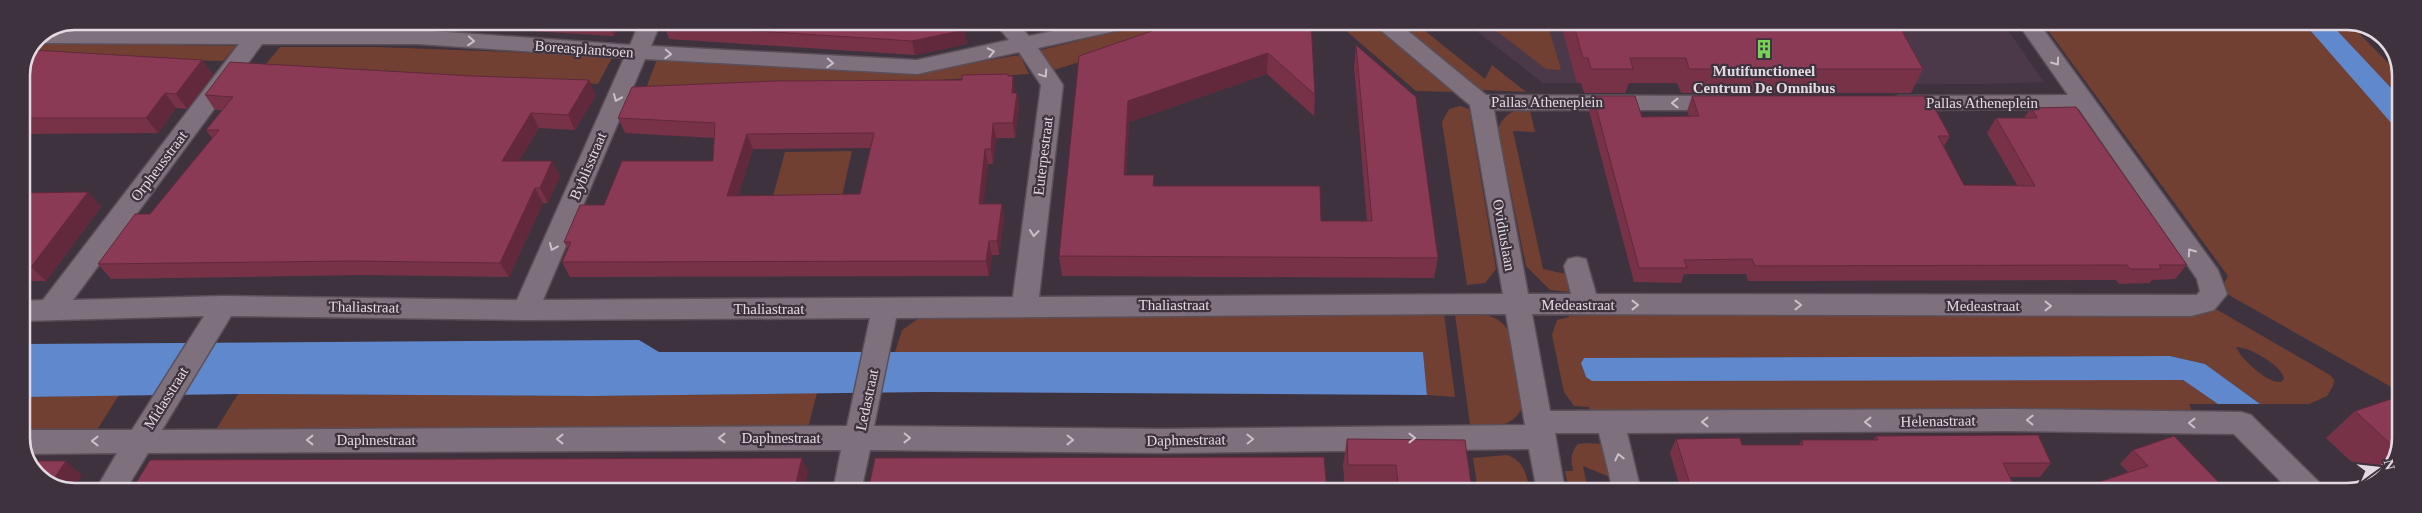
<svg xmlns="http://www.w3.org/2000/svg" width="2422" height="513" viewBox="0 0 2422 513" font-family="Georgia,serif">
  <rect width="100%" height="100%" fill="#3e323e"/>
  <!-- built -->
  <path fill="#4b394a" d="M1465 22H2002L2044 82 1984 84 1543 83Z"/>
  <!-- green -->
  <g fill="#714032" fill-rule="evenodd">
    <path d="M1155 22H1205L1051 71 1037 51Z"/>
    <path d="M1336 22H1369L1453 92 1416 91Z"/>
    <path d="M1397 22H1414L1485 79 1492 65 1526 92 1481 90Z"/>
    <path d="M1485 22H1547L1561 70 1546 69Z"/>
    <path d="M2042 22H2348L2400 75V392L2220 290 2228 276Z"/>
    <path d="M35 43 236 46 223 61 30 55Z"/>
    <path d="M280 47H377L613 56 598 84 266 64Z"/>
    <path d="M1020 55 1029 74 895 83 647 86 657 59 919 72Z"/>
    <path d="M1460 106 1469 109 1496 269 1485 283 1467 285 1442 122 1449 109Z"/>
    <path d="M1520 109 1530 110 1535 132 1513 131 1543 269 1566 274 1569 292 1550 290 1526 266 1498 129C1502 118 1509 112 1520 109Z"/>
    <path d="M852 151 840 205 770 207 785 152Z"/>
    <path d="M2214 308 2330 375 2334 380 2333 386 2327 396 2309 404H2260L2205 364 2170 356 1584 358 1581 363 1586 377 2183 380 2218 404H2189L2192 411 1590 414 1589 407 1574 406 1564 392 1552 335 1557 320 1569 317 1568 312ZM2236 347C2249 347 2282 365 2284 379L2281 382C2268 384 2241 359 2236 347Z"/>
    <path d="M1444 314 1455 397 1427 395 1423 352H895L902 330 922 316Z"/>
    <path d="M1455 314C1476 314 1497 311 1509 332L1522 408C1511 430 1491 425 1470 425Z"/>
    <path d="M817 393 808 428 215 431 238 394 591 396Z"/>
    <path d="M119 395 95 433H22V397Z"/>
    <path d="M1586 443 1604 444 1612 478 1583 466 1588 491H1569L1565 471H1573C1571 460 1570 453 1578 444Z"/>
    <path d="M1507 455C1525 461 1526 475 1530 491H1478L1473 458Z"/>
  </g>
  <!-- water -->
  <g fill="#6089cd">
    <path d="M2303 22H2329L2393 90 2400 100V133Z"/>
    <path d="M639 340 659 352H1423L1427 395 928 392 591 396 238 394 22 397V344Z"/>
    <path d="M2170 356 2205 364 2260 404H2218L2183 380 1592 381 1586 377 1581 363 1584 358Z"/>
  </g>
  <g fill="none" stroke-linecap="round" stroke-linejoin="round">
    <!-- street casing -->
    <g stroke="#5a4f59" stroke-width="3">
      <path id="street" d="M259 21 270 22 274 27 271 30H418L630 45 640 21 661 22 651 46 917 60 1009 40 994 22H1016L1029 36 1097 22H1136L1133 27 1038 48 1063 85 1039 297 1503 294 1470 105 1377 27 1374 22H1397L1486 95 1724 96 1732 98 1735 103 1732 108 1724 110H1494L1528 294H1571L1564 266 1568 259 1577 257 1586 259 1596 294 2197 295 2200 291 2197 279 2079 109 1899 110 1891 108 1888 103 1891 98 1899 96 2068 95 2017 22H2038L2218 270 2227 294 2214 310 2191 316 1532 314 1550 411 2009 409 2241 412 2251 415 2320 483 2324 492H2291L2234 434 2009 431 1627 433 1641 491H1613L1599 433H1555L1565 491H1537L1529 449 1163 453 870 450 861 491H833L841 450 148 453 125 491H95L117 453 26 454 22 444V430H132L204 316 22 321V301L43 300 239 44 35 43 37 37 53 30H249L256 22ZM262 44H418L624 58 517 300 224 296 73 300ZM1019 52 1041 85 1013 297 543 300 645 59 917 74ZM1459 314H1506L1525 425 1163 429 874 426 896 318ZM231 316 526 320 870 318 847 426 162 430Z"/>
    </g>
    <!-- street -->
    <use href="#street" fill="#7f707e" fill-rule="evenodd"/>
  </g>
  <!-- wall -->
  <g fill="#773248" fill-rule="evenodd">
    <path d="M75 21H244L241 25 64 26Z"/>
    <path d="M356 21H623L614 36 410 24H358Z"/>
    <path d="M1034 22H1069L1040 28Z"/>
    <path d="M1178 22H1311L1315 95 1314 116 1267 74 1129 122 1126 175 1155 186 1321 221H1367L1354 66 1356 45 1438 258 1434 278 1062 276 1059 256Z"/>
    <path d="M1560 22H1897L1923 69 1911 93H1681L1677 83H1629L1625 93H1584L1581 83H1577Z"/>
    <path d="M664 25 964 30 967 44 915 55 669 39Z"/>
    <path d="M202 60 213 75 187 109 176 108 158 133 21 134V75Z"/>
    <path d="M1008 76 1015 91V93H1017L1019 107 1015 138H996L993 164H988L983 204H1002L1004 219 999 255H992L989 276 570 277 562 262 568 249 564 242 604 205 713 161 714 138 625 133 618 118ZM871 148 860 194 738 196 753 149Z"/>
    <path d="M205 95H596L575 130 539 128 519 161 560 176 548 203H543L509 277 363 275 111 279 98 264 150 214 212 138 206 130 222 110H215Z"/>
    <path d="M1593 96 1642 117 1689 116 1687 111 1692 96 1950 136 1944 146 1964 185H2017L1987 133 1996 118H2024L2031 108 2187 265 2175 279 2152 280 2150 283 2119 284 2116 280 1748 281 1746 274H1684L1681 283 1634 282 1589 111Z"/>
    <path d="M88 192 101 207 46 281H21V193Z"/>
    <path d="M2355 411 2400 448 2382 479 2373 482 2326 438Z"/>
    <path d="M1876 436 2051 463 2040 477H2010L2017 492 1681 491 1670 453 1676 439 1742 445H1799L1802 440H1873Z"/>
    <path d="M1347 439 1472 491H1345L1343 465Z"/>
    <path d="M2133 450 2228 492H2085L2093 484 2128 472 2120 464Z"/>
  </g>
  <!-- shaded-wall -->
  <g fill="#61293b">
    <path d="M238 21H244L241 25Z"/>
    <path d="M608 21H623L614 36Z"/>
    <path d="M1039 22H1069L1040 28Z"/>
    <path d="M964 30 967 44 915 55 912 41Z"/>
    <path d="M1268 53 1267 74 1129 122 1125 195 1124 175 1128 101Z"/>
    <path d="M202 60 213 75 187 109 176 94Z"/>
    <path d="M1013 76 1015 91 1014 107 1012 93Z"/>
    <path d="M589 80 596 95 575 130 568 115Z"/>
    <path d="M165 93 176 108 158 133 146 118Z"/>
    <path d="M1017 93 1019 107 1015 138 1013 123Z"/>
    <path d="M531 113 539 128 510 176 502 161Z"/>
    <path d="M993 123 996 138 993 164 991 149Z"/>
    <path d="M747 134 753 149 733 211 727 196Z"/>
    <path d="M985 149 988 164 982 219 979 204Z"/>
    <path d="M552 161 560 176 548 203 540 188Z"/>
    <path d="M535 188 543 203 509 277 500 263Z"/>
    <path d="M88 192 101 207 46 281 31 267Z"/>
    <path d="M1002 204 1004 219 999 255 997 241Z"/>
    <path d="M989 241 992 255 989 276 986 261Z"/>
    <path d="M802 458 808 472 804 491H794Z"/>
    <path d="M66 461 82 475 72 491H65L51 483Z"/>
  </g>
  <!-- building -->
  <g fill="#8a3a54" stroke="#61293b" fill-rule="evenodd">
    <path d="M665 22H962L964 30 912 41 664 25Z"/>
    <path d="M1178 22H1311L1315 95 1268 53 1128 101 1124 175H1154L1153 186H1320L1321 221H1372L1356 45 1416 97 1438 258 1059 256 1079 56Z"/>
    <path d="M1573 22H1897L1923 69H1689L1686 58H1630L1633 69H1591L1588 58H1583Z"/>
    <path d="M32 50 202 60 176 94 165 93 146 118H21V75Z"/>
    <path d="M230 62 473 76 589 80 568 115 531 113 502 161H552L540 188H535L500 263 352 261 98 264 135 214H150L219 130H206L233 97 205 95Z"/>
    <path d="M1008 74V76H1013L1012 93H1017L1013 123H993L991 149H985L979 204H1002L997 241H989L986 261 562 262 571 242H564L580 205H604L622 161H713L715 123 618 118 632 87 775 81 962 80V75ZM874 133 860 194 727 196 747 134Z"/>
    <path d="M1593 96H1635L1642 117 1699 116 1692 96H1928L1950 136H1938L1964 185 2035 186 1996 118H2037L2031 108 2076 107 2187 265H2159L2161 269H2130L2127 265 1755 266 1752 259 1684 260 1687 268H1639Z"/>
    <path d="M88 192 31 267H21V193Z"/>
    <path d="M2400 396V448L2398 451 2355 411Z"/>
    <path d="M2038 435 2051 463H2003L2017 492 1692 491 1676 439 1740 438 1742 445H1803L1802 440H1878L1876 436Z"/>
    <path d="M2174 436 2228 492H2100L2093 484 2148 466 2133 450Z"/>
    <path d="M1347 439 1465 440 1472 491H1399L1396 465H1348Z"/>
    <path d="M1324 457 1327 491H868L875 458Z"/>
    <path d="M802 458 794 491H131L150 460Z"/>
    <path d="M30 461H66L51 483 37 476Z"/>
  </g>
  <!-- one-way arrows -->
  <defs><path id="oneway-chevron" d="M-2-3.5L2.5 0L-2 3.5" fill="none" stroke-width="1.6" stroke-linecap="round" stroke-linejoin="round" transform="scale(1.25)"/></defs>
  <g stroke="#c9c0c9">
    <use href="#oneway-chevron" transform="translate(471 41) rotate(4)"/>
    <use href="#oneway-chevron" transform="translate(991 52) rotate(-12)"/>
    <use href="#oneway-chevron" transform="translate(668 54) rotate(3)"/>
    <use href="#oneway-chevron" transform="translate(2056 62) rotate(54)"/>
    <use href="#oneway-chevron" transform="translate(830 63) rotate(3)"/>
    <use href="#oneway-chevron" transform="translate(1044 74) rotate(56)"/>
    <use href="#oneway-chevron" transform="translate(617 98) rotate(113)"/>
    <use href="#oneway-chevron" transform="translate(1675 103) rotate(-180)"/>
    <use href="#oneway-chevron" transform="translate(1034 233) rotate(97)"/>
    <use href="#oneway-chevron" transform="translate(553 247) rotate(113)"/>
    <use href="#oneway-chevron" transform="translate(2191 252) rotate(-125)"/>
    <use href="#oneway-chevron" transform="translate(1635 305)"/>
    <use href="#oneway-chevron" transform="translate(1798 305)"/>
    <use href="#oneway-chevron" transform="translate(2048 306)"/>
    <use href="#oneway-chevron" transform="translate(2030 420) rotate(-179)"/>
    <use href="#oneway-chevron" transform="translate(1705 422) rotate(180)"/>
    <use href="#oneway-chevron" transform="translate(1868 422) rotate(180)"/>
    <use href="#oneway-chevron" transform="translate(2192 423) rotate(-179)"/>
    <use href="#oneway-chevron" transform="translate(722 438) rotate(180)"/>
    <use href="#oneway-chevron" transform="translate(907 438) rotate(1)"/>
    <use href="#oneway-chevron" transform="translate(1412 438)"/>
    <use href="#oneway-chevron" transform="translate(560 439) rotate(180)"/>
    <use href="#oneway-chevron" transform="translate(1250 439) rotate(-1)"/>
    <use href="#oneway-chevron" transform="translate(310 440) rotate(180)"/>
    <use href="#oneway-chevron" transform="translate(1070 440) rotate(1)"/>
    <use href="#oneway-chevron" transform="translate(95 441) rotate(180)"/>
    <use href="#oneway-chevron" transform="translate(1619 457) rotate(-103)"/>
  </g>
  <!-- icons -->
  <defs>
    <g id="building-bare" transform="scale(1.5)"><path d="M-4-6H4V6H1V3H-1V6H-4ZM-2.5-4.3h1.7v1.8h-1.7ZM.8-4.3h1.7v1.8H.8ZM-2.5-1h1.7V.8h-1.7ZM.8-1h1.7V.8H.8Z" fill="#78d259" stroke="#3e323e" stroke-width="2.5" paint-order="stroke"/></g>
  </defs>
  <g fill-rule="evenodd">
    <use href="#building-bare" x="1764" y="49"/>
  </g>
  <g text-anchor="middle" dominant-baseline="central" stroke-width="4.5" stroke-linejoin="round" paint-order="stroke">
    <!-- street labels -->
    <g font-size="15" fill="#e2dae2" stroke="#3e323e">
      <text transform="translate(584 49) rotate(4)">Boreasplantsoen</text>
      <text x="1547" y="102">Pallas Atheneplein</text>
      <text x="1982" y="103">Pallas Atheneplein</text>
      <text transform="translate(1043 156) rotate(-83)">Euterpestraat</text>
      <text transform="translate(159 166) rotate(-53)">Orpheusstraat</text>
      <text transform="translate(588 166) rotate(-67)">Byblisstraat</text>
      <text transform="translate(1504 235) rotate(80)">Ovidiuslaan</text>
      <text x="1174" y="305">Thaliastraat</text>
      <text x="1578" y="305">Medeastraat</text>
      <text x="1983" y="306">Medeastraat</text>
      <text transform="translate(364 307) rotate(1)">Thaliastraat</text>
      <text x="769" y="309">Thaliastraat</text>
      <text transform="translate(166 398) rotate(-58)">Midasstraat</text>
      <text transform="translate(867 400) rotate(-78)">Ledastraat</text>
      <text transform="translate(1938 421) rotate(-1)">Helenastraat</text>
      <text x="781" y="438">Daphnestraat</text>
      <text x="376" y="440">Daphnestraat</text>
      <text transform="translate(1186 440) rotate(-1)">Daphnestraat</text>
    </g>
    <!-- poi labels -->
    <g font-size="15" font-weight="bold" fill="#e2dae2" stroke="#3e323e">
      <text x="1764" y="71">Mutifunctioneel<tspan x="1764" dy="17">Centrum De Omnibus</tspan></text>
    </g>
  </g>
  <!-- crop -->
  <path d="M0 0H2422V513H0ZM75 30H2347A45 45 0 0 1 2392 75V438A45 45 0 0 1 2347 483H75A45 45 0 0 1 30 438V75A45 45 0 0 1 75 30Z" fill="#3e323e" fill-rule="evenodd"/>
  <path fill="none" stroke="#e2dae2" stroke-width="2.5" d="M75 30H2347A45 45 0 0 1 2392 75V438A45 45 0 0 1 2347 483H75A45 45 0 0 1 30 438V75A45 45 0 0 1 75 30Z"/>
  <!-- north arrow -->
  <g transform="translate(2377 468) rotate(75)" stroke="#3e323e" stroke-width="4" paint-order="stroke">
  <path d="M0-4L9 19L0 12L-9 19Z" fill="#e2dae2"/>
  <text y="-8" font-size="14" font-weight="bold" text-anchor="middle" fill="#e2dae2">N</text>
  </g>
</svg>
